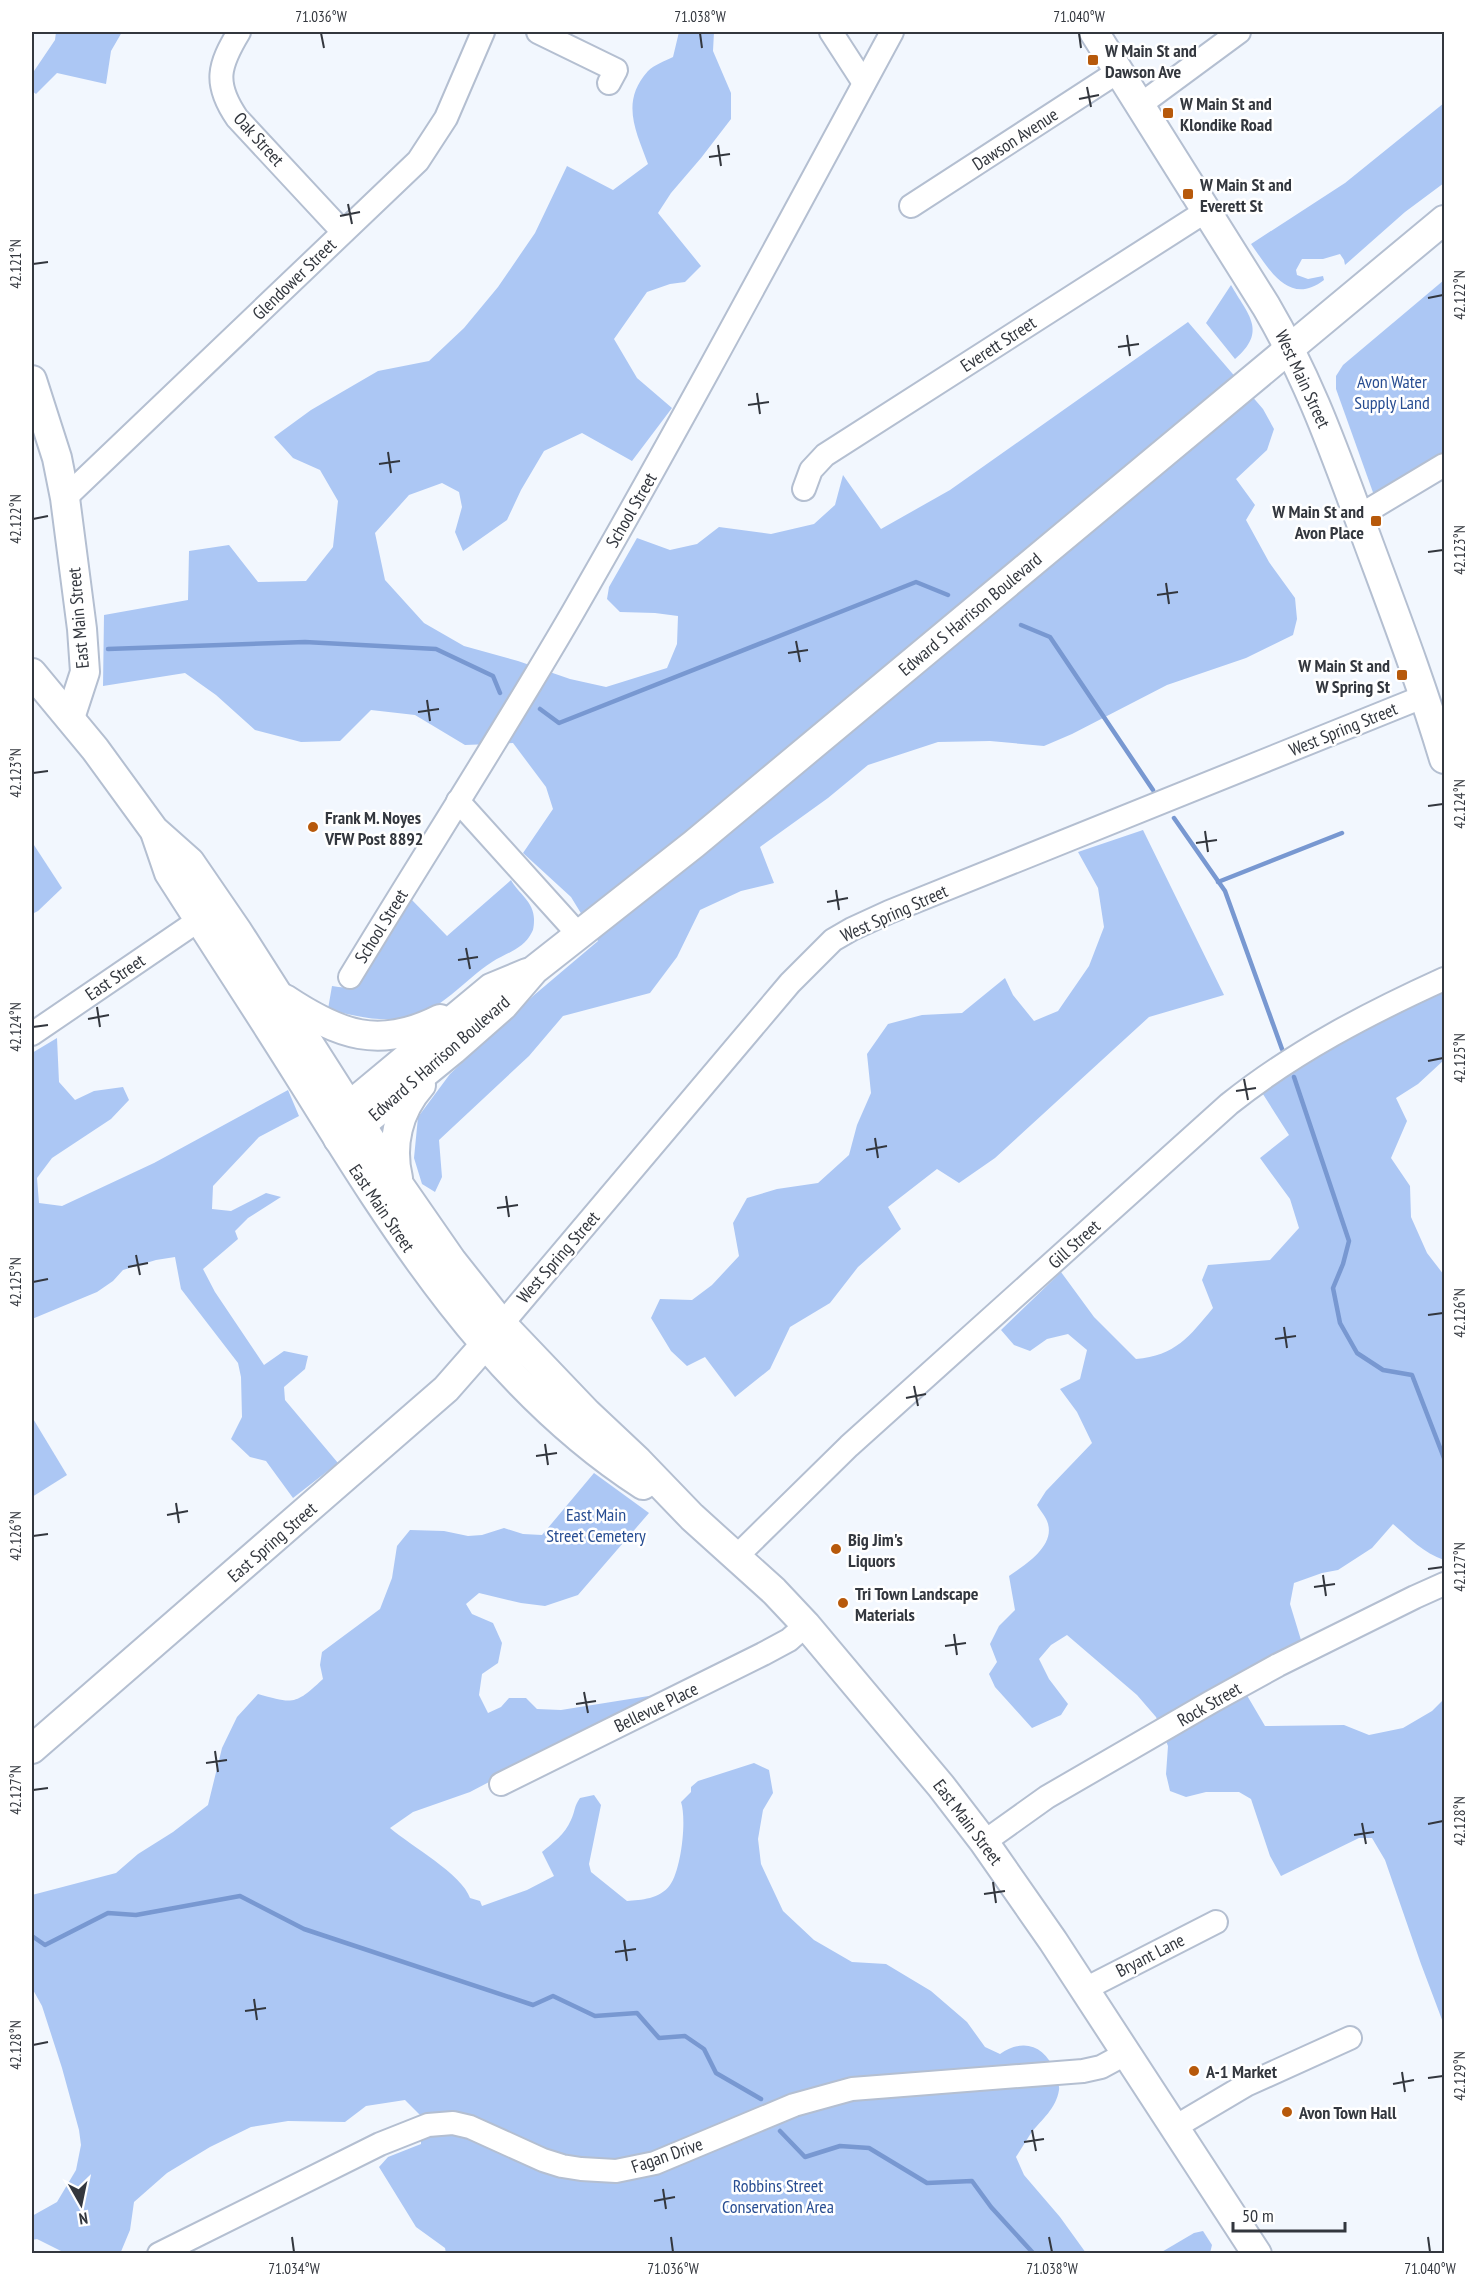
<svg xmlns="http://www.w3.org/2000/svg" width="1476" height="2285" viewBox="0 0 1476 2285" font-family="'PT Sans Narrow',sans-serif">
  <rect width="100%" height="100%" fill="#f2f7fe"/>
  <!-- green -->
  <g fill="#acc7f4">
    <path d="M56 32H122L111 51 106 84 57 73 36 94 32 91V74L55 40Z"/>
    <path d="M679 32H714L713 51 731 93V119L701 158 671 193 658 213 701 266 685 282 670 284 647 292 614 339 637 378 672 408 632 461 582 433 544 451 521 490 507 520 463 551 455 532 462 507 459 492 442 483 409 495 375 533 385 580 424 623 464 646 518 661 570 679 606 687 667 668 677 644 678 616 655 613 620 612 607 599 609 587 637 538 670 550 697 544 719 527 771 534 814 524 835 505 843 475 881 529 950 490 1188 322 1263 409 1274 429 1267 450 1236 479 1255 505 1246 520 1269 562 1295 598 1297 619 1293 635 1246 658 1167 685 1072 734 1044 746 990 741 938 742 868 765 828 798 760 847 774 883 741 891 700 910 677 957 650 993 563 1016 529 1056 439 1140 442 1177 435 1192 422 1184 414 1158 418 1117 450 1074 533 996 598 941 571 897 523 853 553 809 546 787 513 743 465 745 415 715 371 710 340 741 301 742 255 730 216 695 185 673 103 686 104 615 188 600 189 551 229 545 258 582 306 581 333 547 338 501 320 470 293 458 274 437 311 410 378 371 429 361 464 328 498 287 535 233 567 166 613 190 648 164C636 131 620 102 648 71 654 65 665 61 673 57Z"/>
    <path d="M1444 103V183L1405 212 1345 265 1344 260 1340 254 1323 259H1302L1296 270 1297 275 1308 279 1323 276 1324 280C1289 307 1269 269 1251 244L1345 183Z"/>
    <path d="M1444 280V473L1380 512 1336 389V376L1343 365Z"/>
    <path d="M1231 285C1248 315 1268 331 1235 359L1206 323Z"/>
    <path d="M1143 830 1224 995 1149 1017 995 1158 959 1183 937 1169 888 1207 901 1229 858 1267 830 1303 790 1327 770 1369 735 1397 705 1357 687 1366 671 1351 651 1318 660 1299 692 1300 712 1285 739 1256 733 1223 747 1198 777 1189 818 1183 849 1155 857 1125 871 1093 867 1054 888 1024 922 1015 962 1013 1005 978 1013 995 1034 1021 1058 1011 1089 966 1104 927 1098 888 1078 852Z"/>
    <path d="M32 842 62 888 38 911 32 914Z"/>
    <path d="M511 880C518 893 534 902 534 919 534 922 534 929 532 932 524 949 506 953 492 962 464 980 441 1012 405 1018 378 1022 353 1016 328 1009L332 986C344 988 353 989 362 980L411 899 447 936Z"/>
    <path d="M1444 990V1060L1418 1084 1396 1098 1407 1121 1391 1158 1410 1186 1411 1217 1427 1253 1444 1275V1560C1424 1553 1409 1538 1393 1524L1372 1548 1338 1570 1322 1573 1294 1583 1290 1604 1301 1640 1235 1675 1265 1726 1344 1725 1369 1735 1403 1728 1432 1711 1444 1699V2025L1421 1964 1385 1860 1372 1838H1359L1281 1876 1270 1856 1251 1799 1239 1792H1206L1186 1797 1170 1791 1166 1774 1168 1746 1156 1717 1137 1695 1067 1635 1051 1645 1039 1659 1049 1679 1068 1704 1061 1715 1032 1728 995 1687 989 1674 997 1662 990 1644 999 1626 1015 1610 1009 1576C1025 1565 1057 1545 1047 1521 1045 1516 1040 1510 1037 1505L1046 1491 1092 1443 1077 1412 1060 1389 1080 1379 1087 1350 1068 1334 1047 1339 1030 1351 1014 1345 1001 1330 1061 1272 1094 1317 1136 1359C1175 1356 1190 1336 1213 1308L1202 1280 1208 1265 1270 1260 1299 1228 1290 1199 1260 1158 1289 1135 1261 1091 1340 1040Z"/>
    <path d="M57 1038 59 1082 75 1100 94 1091 123 1087 129 1100 111 1119 52 1158 37 1178 39 1203 62 1206 154 1163 288 1090 299 1116 259 1137 213 1186 212 1209 231 1211 266 1193 281 1197 248 1218 235 1231 238 1239 203 1269 215 1292 264 1365 284 1351 308 1356 305 1369 284 1387 285 1400 338 1463 293 1498 266 1461 250 1457 231 1439 242 1417 241 1377 238 1363 181 1289 175 1257 156 1260 123 1270 113 1281 97 1292 32 1319V1053Z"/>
    <path d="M32 1417 67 1475 32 1497Z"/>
    <path d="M594 1473 649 1513 578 1595 545 1606 521 1603 479 1593 466 1604 472 1614 493 1623 502 1643 498 1663 482 1674 479 1695 488 1713 501 1707 509 1698H526L537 1709 561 1710 655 1695 470 1792 413 1812 390 1828C411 1846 462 1874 470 1898L480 1901 482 1906 527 1890 554 1876 542 1852C553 1843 565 1834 571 1820 575 1812 574 1806 580 1798L594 1795 601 1805 589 1864 591 1872 627 1901C641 1900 660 1899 670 1885 681 1870 687 1820 681 1802L691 1792V1787L698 1781 754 1763 769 1770 773 1793 763 1810 758 1839 761 1864 783 1911 814 1940 852 1962 886 1964 931 1991 967 2022 985 2047 1000 2054C1023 2038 1045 2045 1055 2072 1056 2078 1060 2085 1059 2090 1056 2109 1042 2119 1031 2133 1026 2141 1021 2149 1016 2157L1024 2175 1060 2217 1086 2253H446L445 2248 416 2227 379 2167 388 2157 421 2144V2116L405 2100 366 2106 345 2122 288 2121 251 2127 210 2147 167 2173 134 2202 130 2230 120 2254 65 2253 37 2239 32 2240V2216L57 2202 76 2170 81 2145 79 2130 62 2068 42 2006 32 1988V1895L116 1873 138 1854 173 1832 208 1805 222 1748 237 1717 258 1694C294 1704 295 1705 323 1679L320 1665 322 1652 380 1609 392 1578 397 1546 410 1530 444 1531 468 1536 482 1535 504 1528 523 1534 542 1535Z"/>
    <path d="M1203 2231 1212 2245 1210 2253H1160L1194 2233Z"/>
  </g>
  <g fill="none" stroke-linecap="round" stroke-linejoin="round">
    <!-- stream -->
    <g stroke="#7898d1" stroke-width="4.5">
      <path d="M1021 625 1050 637 1153 790"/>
      <path d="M108 649 305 642 436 649 493 676 500 693"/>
      <path d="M540 709 559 723 916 582 948 595"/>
      <path d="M1174 818 1225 891 1282 1049"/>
      <path d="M1218 882 1342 833"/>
      <path d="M1294 1077 1349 1241 1343 1264 1333 1288 1340 1323 1357 1353 1383 1370 1412 1375 1444 1458"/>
      <path d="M32 1936 45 1945 108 1913 136 1915 240 1896 304 1929 533 2005 553 1996 595 2016 637 2013 659 2038 685 2036 704 2049 716 2073 761 2099"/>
      <path d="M780 2131 805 2157 840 2146 869 2148 927 2183 972 2181 991 2207 1034 2254"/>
    </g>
    <!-- minor casing -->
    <g stroke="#b4bfd1" stroke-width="26">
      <g id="minor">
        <path d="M239 32C219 65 213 83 237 118L343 232"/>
        <path d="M538 32 616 70 609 83"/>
        <path d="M831 32 864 83"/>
        <path d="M1140 105 1239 32"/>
        <path d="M911 206 1119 71"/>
        <path d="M804 489 811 470 825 455 1206 211"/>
        <path d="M65 498 418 161 446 118 483 32"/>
        <path d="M1359 516 1444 465"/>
        <path d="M458 801 579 935"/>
        <path d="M350 977C424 855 501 736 573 612 683 421 787 226 892 32"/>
        <path d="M32 1034 199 920"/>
        <path d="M502 1324 790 983 833 940 852 929 889 912 1425 696"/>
        <path d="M737 1556 849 1446 1229 1104C1294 1052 1369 1013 1444 979"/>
        <path d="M501 1784 763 1654 789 1640 806 1625"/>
        <path d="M984 1842 1047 1797 1211 1702 1278 1665 1415 1597 1444 1584"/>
        <path d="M1085 1989 1216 1922"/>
        <path d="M1175 2127 1246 2085 1350 2038"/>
        <path d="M159 2254 380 2144 428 2125 453 2123 470 2127 543 2160 562 2166 581 2169 616 2171 655 2163 794 2105 852 2089 1083 2071 1101 2067 1127 2053"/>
      </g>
    </g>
    <!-- major casing -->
    <g stroke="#b4bfd1" stroke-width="32">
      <g id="major">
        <path d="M1094 32 1266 306C1310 381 1334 451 1364 531 1392 607 1421 682 1444 759"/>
        <path d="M32 380 57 458 65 498 82 629 85 672 70 718"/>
        <path d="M32 673 95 749 154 830 190 862 238 932 400 1186 452 1261 502 1324 587 1413 638 1461 692 1517 774 1591 806 1625 941 1786 984 1842 1053 1941 1257 2254"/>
        <path d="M156 835 169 873C213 942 258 1010 301 1079 394 1229 491 1387 643 1485"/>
        <path d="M285 999C339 1035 379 1050 440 1019"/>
        <path d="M334 1116 349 1106 491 988 527 973"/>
        <path d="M338 1139 361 1125 453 1050 503 1006 534 970 694 844 1444 220"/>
        <path d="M398 1178C390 1145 398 1111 421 1085"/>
        <path d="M32 1749 446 1389 497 1331"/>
      </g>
    </g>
    <!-- minor -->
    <use href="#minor" stroke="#fff" stroke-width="22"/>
    <!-- major -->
    <use href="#major" stroke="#fff" stroke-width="28"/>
  </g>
  <!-- ticks -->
  <path fill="none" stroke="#33373e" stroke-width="2" d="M321 33 324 48M700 33 702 48M1079 33 1081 48M1087 87 1091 107M1079 99 1099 95M718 145 721 166M709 157 730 154M348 204 352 224M340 216 360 212M33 264 48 262M1428 298 1443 295M1127 335 1130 356M1118 347 1139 344M757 393 760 414M748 405 769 402M388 452 391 473M379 464 400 461M33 519 48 516M1428 552 1443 550M1166 583 1169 604M1157 595 1178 592M796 641 800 662M788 653 808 650M427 700 430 721M418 712 439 709M33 773 48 771M1428 806 1443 804M1205 831 1208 852M1196 843 1217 840M836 890 839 910M827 902 848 898M466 948 470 969M458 960 478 957M97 1007 100 1027M88 1019 109 1015M33 1027 48 1025M1428 1061 1443 1058M1244 1079 1248 1100M1236 1091 1256 1088M875 1138 878 1158M866 1150 887 1146M506 1196 509 1217M497 1208 518 1205M136 1255 140 1275M128 1267 148 1263M33 1282 48 1279M1428 1315 1443 1313M1284 1327 1287 1348M1275 1339 1296 1336M914 1386 918 1406M906 1398 926 1394M545 1444 548 1465M536 1456 557 1453M176 1503 179 1523M167 1515 188 1511M33 1536 48 1534M1428 1569 1443 1567M1323 1575 1326 1596M1314 1587 1335 1584M954 1634 957 1655M945 1646 966 1643M584 1692 588 1713M576 1704 596 1701M215 1751 218 1772M206 1763 227 1760M33 1790 48 1788M1362 1823 1366 1844M1428 1824 1443 1821M1354 1835 1374 1832M993 1882 996 1903M984 1894 1005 1891M624 1940 627 1961M615 1952 636 1949M254 1999 257 2020M245 2011 266 2008M33 2045 48 2042M1402 2072 1405 2092M1428 2078 1443 2076M1393 2084 1414 2080M1032 2130 1036 2151M1024 2142 1044 2139M663 2189 666 2209M654 2201 675 2197M292 2237 294 2252M671 2237 673 2252M1049 2237 1052 2252M1428 2237 1430 2252"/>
  <!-- markers -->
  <g fill="#b7590b" stroke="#fff" stroke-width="2">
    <rect x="1087" y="54" width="12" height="12" rx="3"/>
    <rect x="1162" y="107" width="12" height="12" rx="3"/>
    <rect x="1182" y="188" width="12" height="12" rx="3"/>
    <rect x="1370" y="515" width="12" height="12" rx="3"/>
    <rect x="1396" y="669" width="12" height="12" rx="3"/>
    <circle cx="313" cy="827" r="6"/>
    <circle cx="836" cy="1549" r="6"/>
    <circle cx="843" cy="1603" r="6"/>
    <circle cx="1194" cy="2071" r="6"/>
    <circle cx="1287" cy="2112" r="6"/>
  </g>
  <g text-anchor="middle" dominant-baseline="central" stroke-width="5" stroke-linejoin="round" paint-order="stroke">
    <!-- poi labels -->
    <g font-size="18" font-weight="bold" fill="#33373e" stroke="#fff" text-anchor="start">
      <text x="1105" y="50">W Main St and<tspan x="1105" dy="21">Dawson Ave</tspan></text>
      <text x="1180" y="103">W Main St and<tspan x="1180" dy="21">Klondike Road</tspan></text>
      <text x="1200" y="184">W Main St and<tspan x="1200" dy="21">Everett St</tspan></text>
      <text x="1364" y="511" text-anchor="end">W Main St and<tspan x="1364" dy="21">Avon Place</tspan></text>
      <text x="1390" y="665" text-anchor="end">W Main St and<tspan x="1390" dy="21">W Spring St</tspan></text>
      <text x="325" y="817">Frank M. Noyes<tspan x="325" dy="21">VFW Post 8892</tspan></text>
      <text x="848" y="1539">Big Jim's<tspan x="848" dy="21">Liquors</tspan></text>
      <text x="855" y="1593">Tri Town Landscape<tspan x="855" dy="21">Materials</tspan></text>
      <text x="1206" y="2071">A-1 Market</text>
      <text x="1299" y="2112">Avon Town Hall</text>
    </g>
    <!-- street labels -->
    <g font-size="18" fill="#33373e" stroke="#fff">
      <text transform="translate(259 139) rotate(48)">Oak Street</text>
      <text transform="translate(1015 139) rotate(-33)">Dawson Avenue</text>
      <text transform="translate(294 279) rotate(-44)">Glendower Street</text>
      <text transform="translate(998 344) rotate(-33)">Everett Street</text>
      <text transform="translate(1303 379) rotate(65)">West Main Street</text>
      <text transform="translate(631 510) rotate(-60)">School Street</text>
      <text transform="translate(970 614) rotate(-40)">Edward S Harrison Boulevard</text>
      <text transform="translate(78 618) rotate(-95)">East Main Street</text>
      <text transform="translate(1343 729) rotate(-22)">West Spring Street</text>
      <text transform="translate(894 913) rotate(-24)">West Spring Street</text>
      <text transform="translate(381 926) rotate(-58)">School Street</text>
      <text transform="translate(115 977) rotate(-34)">East Street</text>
      <text transform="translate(439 1058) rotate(-41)">Edward S Harrison Boulevard</text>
      <text transform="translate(382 1208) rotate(56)">East Main Street</text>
      <text transform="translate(1074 1244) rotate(-42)">Gill Street</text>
      <text transform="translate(558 1257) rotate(-49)">West Spring Street</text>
      <text transform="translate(272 1542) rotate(-41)">East Spring Street</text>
      <text transform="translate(1209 1704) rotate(-30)">Rock Street</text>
      <text transform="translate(656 1707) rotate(-26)">Bellevue Place</text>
      <text transform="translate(968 1822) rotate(53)">East Main Street</text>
      <text transform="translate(1150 1955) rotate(-27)">Bryant Lane</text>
      <text transform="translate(667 2155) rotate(-19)">Fagan Drive</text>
    </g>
    <!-- park labels -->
    <g font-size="18" fill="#274d92" stroke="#fff">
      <text x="1392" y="381">Avon Water<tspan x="1392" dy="21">Supply Land</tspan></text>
      <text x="596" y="1514">East Main<tspan x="596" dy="21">Street Cemetery</tspan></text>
      <text x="778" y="2185">Robbins Street<tspan x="778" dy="21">Conservation Area</tspan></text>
    </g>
  </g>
  <!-- border -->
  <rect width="1476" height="2285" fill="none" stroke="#ffffff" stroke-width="66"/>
  <!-- north arrow -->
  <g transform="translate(81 2204) rotate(171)" stroke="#ffffff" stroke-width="4.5" paint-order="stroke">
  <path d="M0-4.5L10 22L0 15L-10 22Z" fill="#33373e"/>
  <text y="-9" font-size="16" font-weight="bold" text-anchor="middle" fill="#33373e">N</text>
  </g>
  <!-- scale -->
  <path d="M1233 2222v9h112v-9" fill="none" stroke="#33373e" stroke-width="3"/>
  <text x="1242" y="2222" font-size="18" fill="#33373e" stroke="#ffffff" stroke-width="4.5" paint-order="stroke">50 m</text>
  <rect x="33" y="33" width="1410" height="2219" fill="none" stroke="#33373e" stroke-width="2"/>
  <g font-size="15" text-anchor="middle" fill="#33373e">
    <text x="321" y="22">71.036°W</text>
    <text x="700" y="22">71.038°W</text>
    <text x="1079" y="22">71.040°W</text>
    <text transform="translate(16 264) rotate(-90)" y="5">42.121°N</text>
    <text transform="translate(1460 295) rotate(-90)" y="5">42.122°N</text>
    <text transform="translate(16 519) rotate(-90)" y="5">42.122°N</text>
    <text transform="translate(1460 550) rotate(-90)" y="5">42.123°N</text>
    <text transform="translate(16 773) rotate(-90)" y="5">42.123°N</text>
    <text transform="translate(1460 804) rotate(-90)" y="5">42.124°N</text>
    <text transform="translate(16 1027) rotate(-90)" y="5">42.124°N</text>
    <text transform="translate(1460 1058) rotate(-90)" y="5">42.125°N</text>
    <text transform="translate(16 1282) rotate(-90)" y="5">42.125°N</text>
    <text transform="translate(1460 1313) rotate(-90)" y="5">42.126°N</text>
    <text transform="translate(16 1536) rotate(-90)" y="5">42.126°N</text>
    <text transform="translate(1460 1567) rotate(-90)" y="5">42.127°N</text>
    <text transform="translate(16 1790) rotate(-90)" y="5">42.127°N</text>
    <text transform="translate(1460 1821) rotate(-90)" y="5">42.128°N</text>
    <text transform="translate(16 2045) rotate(-90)" y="5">42.128°N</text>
    <text transform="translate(1460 2076) rotate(-90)" y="5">42.129°N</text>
    <text x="294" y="2274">71.034°W</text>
    <text x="673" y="2274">71.036°W</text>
    <text x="1052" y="2274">71.038°W</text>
    <text x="1430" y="2274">71.040°W</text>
  </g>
</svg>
